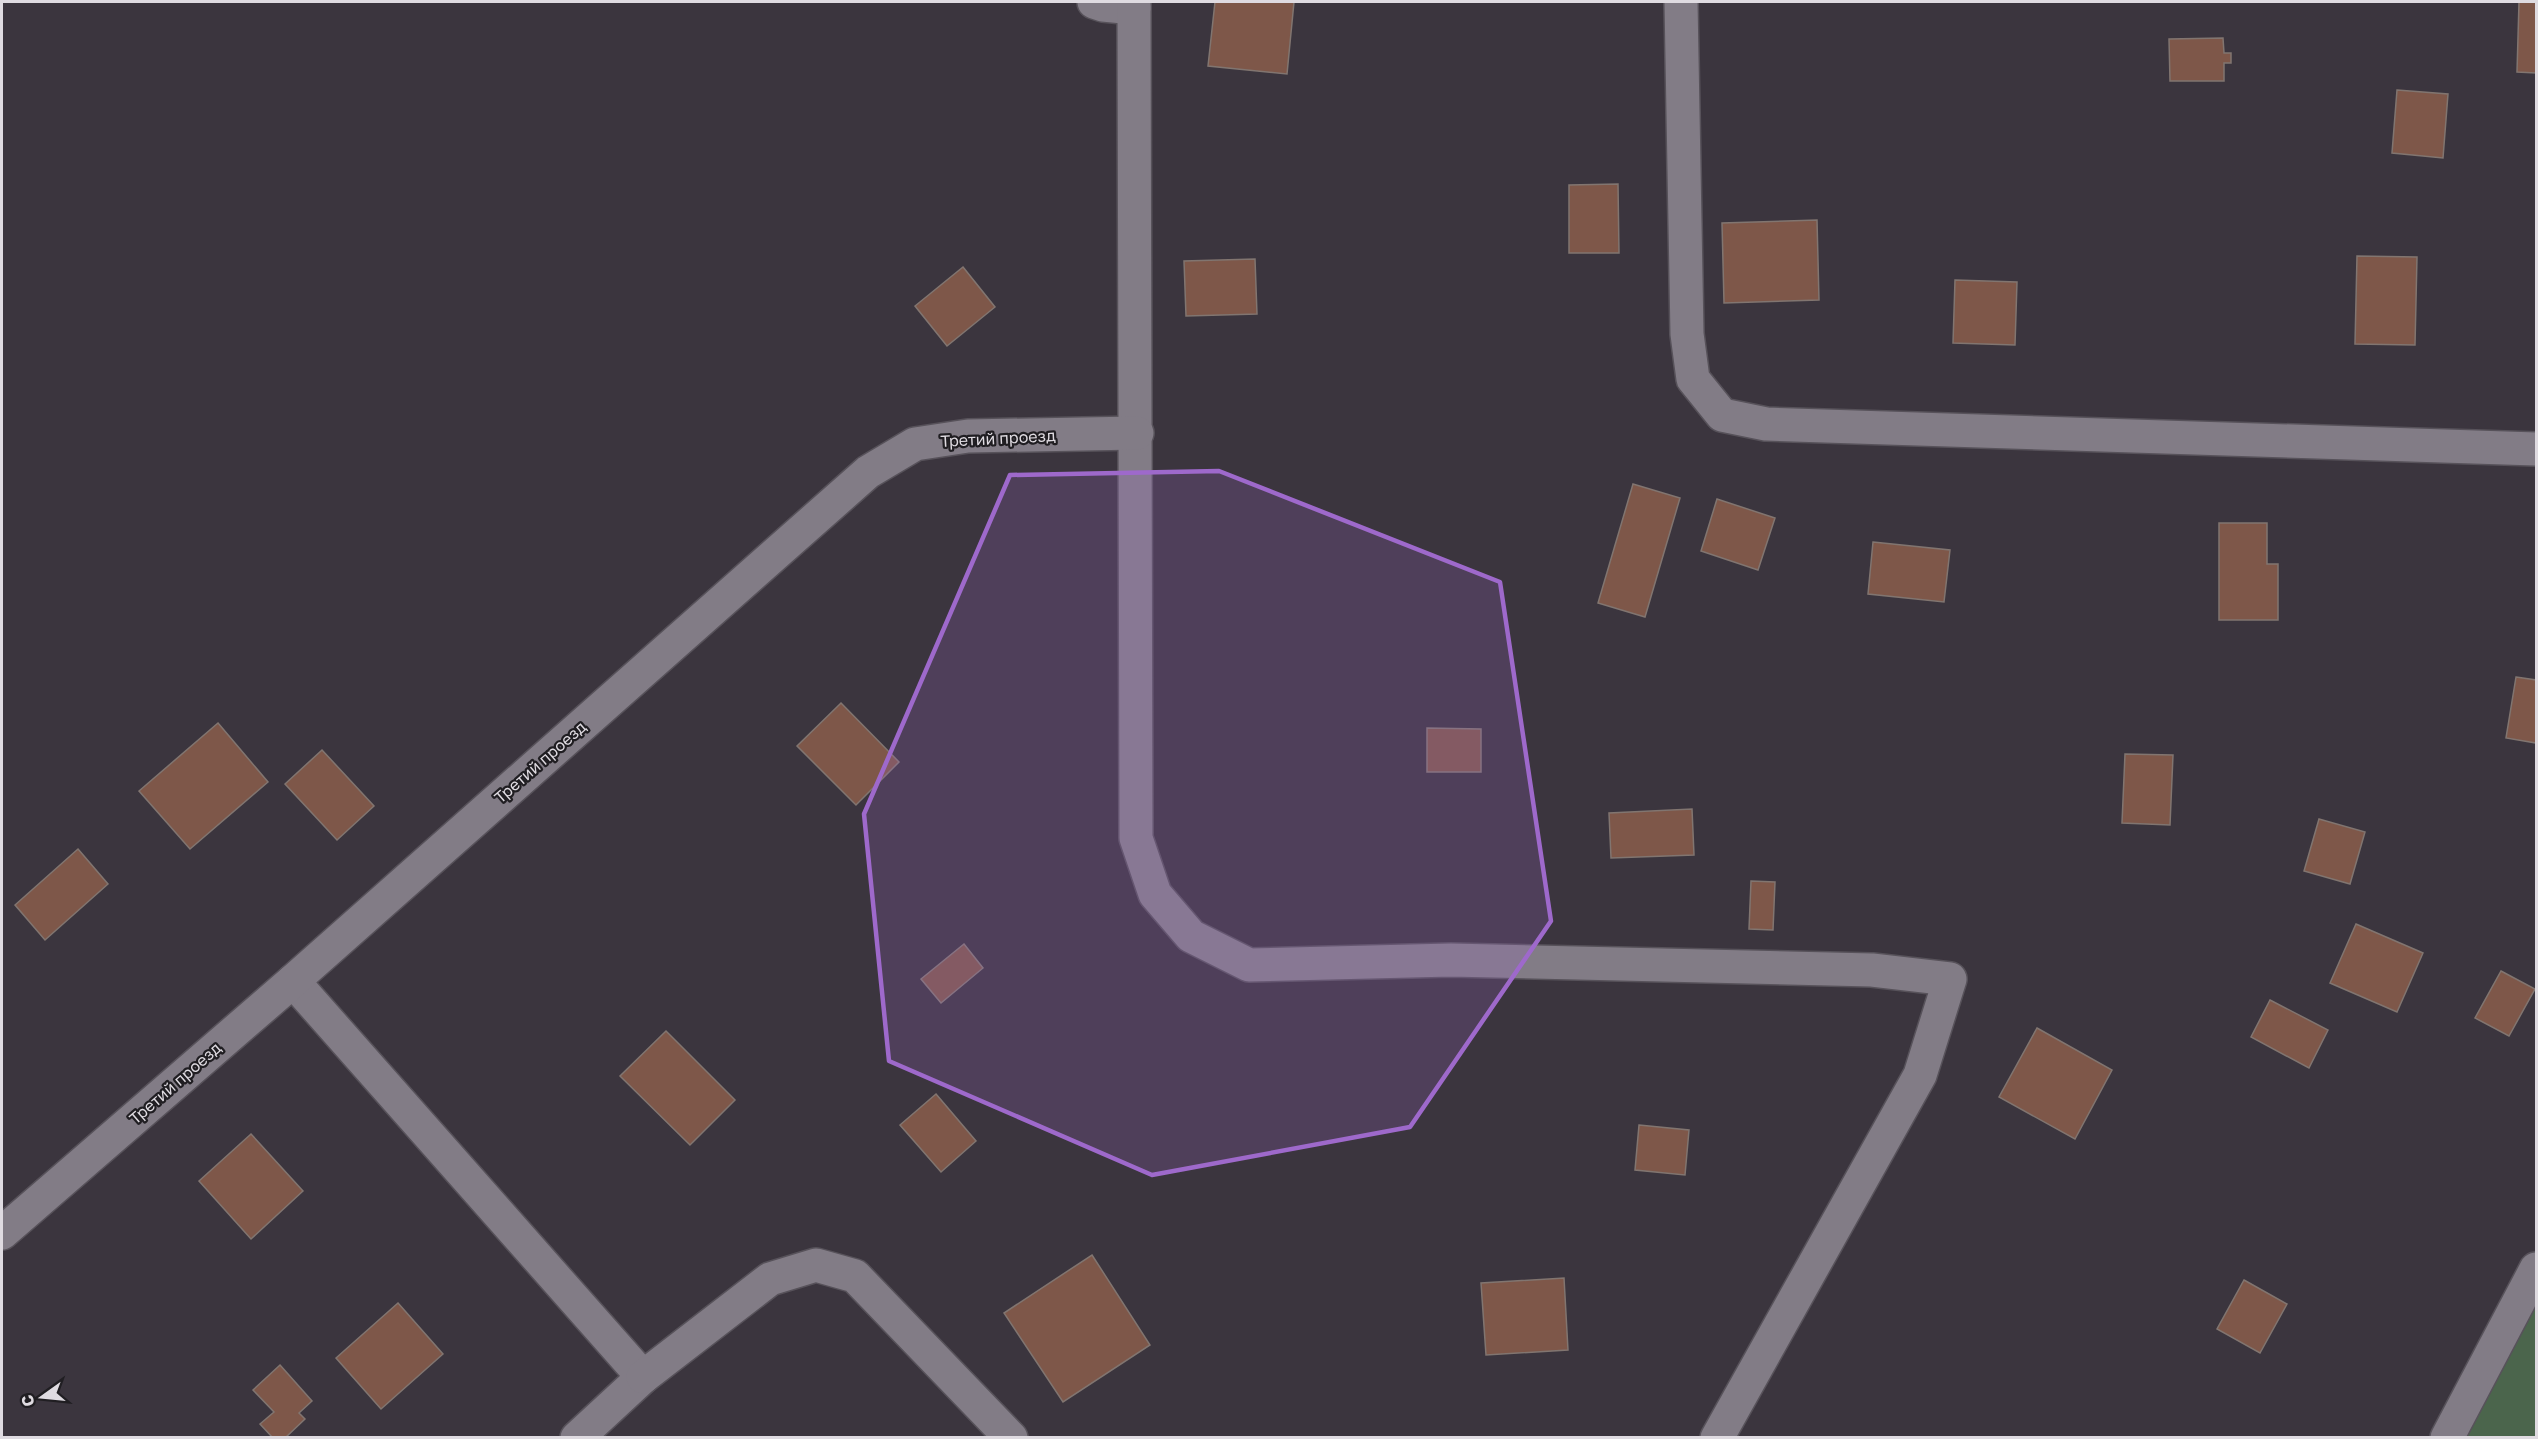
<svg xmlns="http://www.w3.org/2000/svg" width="2538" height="1439" viewBox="0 0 2538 1439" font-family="'Golos Text',sans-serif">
  <rect width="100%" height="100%" fill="#3b353e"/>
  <!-- green -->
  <path fill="#4b654c" d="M2536 1306V1437H2467Z"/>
  <!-- building -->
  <g fill="#7e5749" stroke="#817570" stroke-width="1.5">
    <path d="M1215 2H1294L1287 74 1208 66Z"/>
    <path d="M2519 2H2536V73L2517 72Z"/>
    <path d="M2223 38 2224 53H2231V63H2224V81H2170L2169 39Z"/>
    <path d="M2397 90 2448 94 2443 158 2392 153Z"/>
    <path d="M1618 184 1619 253H1569V185Z"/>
    <path d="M1817 220 1819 300 1724 303 1722 223Z"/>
    <path d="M2357 256 2417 257 2415 345 2355 344Z"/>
    <path d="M1255 259 1257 314 1186 316 1184 261Z"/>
    <path d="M963 267 995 307 947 346 915 306Z"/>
    <path d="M1955 280 2017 282 2015 345 1953 343Z"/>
    <path d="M1633 484 1680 498 1645 617 1598 603Z"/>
    <path d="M1717 499 1775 518 1758 570 1701 551Z"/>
    <path d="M2219 523H2267V564H2278V620H2219Z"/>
    <path d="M1873 542 1950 550 1944 602 1868 594Z"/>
    <path d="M2516 677 2536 680V743L2506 738Z"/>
    <path d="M841 703 899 762 856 805 797 746Z"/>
    <path d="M218 723 268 782 190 849 139 791Z"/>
    <path d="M1427 728 1481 729V772H1427Z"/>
    <path d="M322 750 374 806 337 840 285 784Z"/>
    <path d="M2125 754 2173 755 2170 825 2122 823Z"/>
    <path d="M1692 809 1694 855 1611 858 1609 813Z"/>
    <path d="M2319 819 2365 832 2350 884 2304 871Z"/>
    <path d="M78 849 108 884 45 940 15 905Z"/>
    <path d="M1751 881 1775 882 1773 930 1749 929Z"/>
    <path d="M2356 924 2423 953 2397 1012 2330 983Z"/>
    <path d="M964 944 983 968 941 1003 921 979Z"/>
    <path d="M2501 971 2535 989 2509 1036 2475 1018Z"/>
    <path d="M2270 1000 2328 1030 2309 1068 2251 1037Z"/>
    <path d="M2037 1028 2112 1070 2075 1139 1999 1097Z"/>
    <path d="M666 1031 735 1100 690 1145 620 1076Z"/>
    <path d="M936 1094 976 1141 941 1172 900 1125Z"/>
    <path d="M1639 1125 1689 1130 1685 1175 1635 1170Z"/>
    <path d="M251 1134 303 1191 251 1239 199 1181Z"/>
    <path d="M1092 1255 1150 1345 1063 1402 1004 1313Z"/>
    <path d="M1564 1278 1568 1350 1486 1355 1481 1283Z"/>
    <path d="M2244 1280 2287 1304 2260 1353 2217 1329Z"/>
    <path d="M398 1303 443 1354 381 1409 336 1358Z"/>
    <path d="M280 1365 312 1401 299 1413 305 1419 285 1438H273L260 1424 274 1412 253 1390Z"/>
  </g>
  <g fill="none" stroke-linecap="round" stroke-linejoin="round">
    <!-- minor casing -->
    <g stroke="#57525a" stroke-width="36">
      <g id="minor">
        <path d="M1094 2 1103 5 1134 8"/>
        <path d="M1134 2 1136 838 1155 894 1191 936 1249 965 1451 960 1872 970 1950 979 1920 1075 1717 1438"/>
        <path d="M1681 2 1687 334 1693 379 1722 415 1766 424 2536 449"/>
        <path d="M293 981 643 1377 577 1438"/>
        <path d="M2 1233 293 981 868 472 915 444 968 436 1137 433"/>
        <path d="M643 1377 770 1279 816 1265 855 1276 1011 1438"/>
        <path d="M2447 1438 2536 1269"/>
      </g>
    </g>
    <!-- minor -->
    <use href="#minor" stroke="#827c86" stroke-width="33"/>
  </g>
  <!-- marked area -->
  <path fill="#9e69cb" fill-opacity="0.2" stroke="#9e69cb" stroke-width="4.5" stroke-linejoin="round" d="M1219 471 1500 582 1551 921 1410 1127 1152 1175 889 1061 864 814 1010 475Z"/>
  <g text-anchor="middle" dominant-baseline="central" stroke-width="4.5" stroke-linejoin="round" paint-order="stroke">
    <!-- street labels -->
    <g font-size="16" fill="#dfdbe1" stroke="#201e22">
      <text transform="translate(998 438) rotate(-3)">Третий проезд</text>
      <text transform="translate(540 762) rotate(-41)">Третий проезд</text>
      <text transform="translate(175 1083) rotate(-41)">Третий проезд</text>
    </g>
  </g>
  <!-- border -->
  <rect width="2538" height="1439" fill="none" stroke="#dfdbe1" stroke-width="6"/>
  <!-- north arrow -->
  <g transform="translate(42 1397) rotate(255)" stroke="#201e22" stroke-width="4.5" paint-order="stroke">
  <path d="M0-4.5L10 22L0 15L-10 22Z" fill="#dfdbe1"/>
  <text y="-9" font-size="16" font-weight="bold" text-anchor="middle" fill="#dfdbe1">С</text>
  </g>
</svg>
